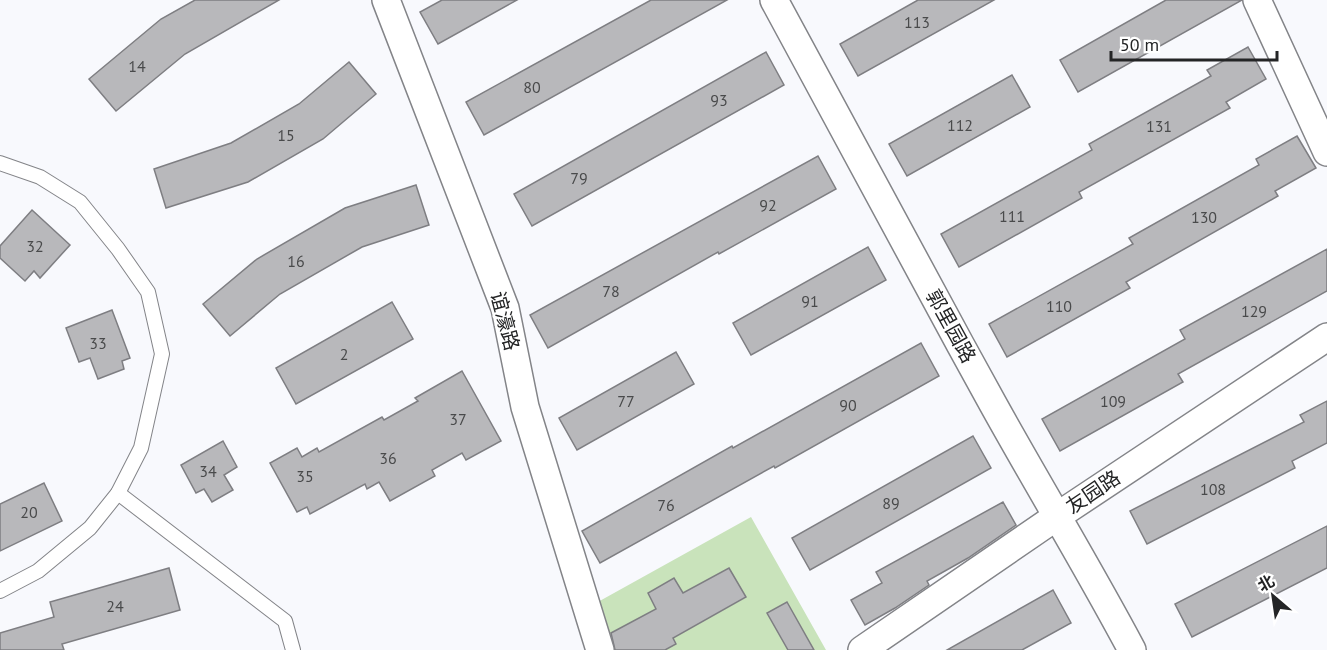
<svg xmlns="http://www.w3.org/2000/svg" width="1327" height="650" viewBox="0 0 1327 650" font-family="'PT Sans','Noto Sans SC',sans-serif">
  <rect width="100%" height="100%" fill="#f8f9fd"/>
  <!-- green -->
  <path fill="#c9e3bb" d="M751 517 826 650H814L787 602 767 613 788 650H665L676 644 673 638 745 598 729 568 683 593 674 578 648 593 656 609 601 639 587 608Z"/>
  <!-- building -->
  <g fill="#b8b8bb" stroke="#7e7e82" stroke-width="1.5">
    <path d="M195 0H279L185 54 116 111 89 79 161 19Z"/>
    <path d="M442 0H517L438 44 420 12Z"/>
    <path d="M651 0H727L484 135 466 102Z"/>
    <path d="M918 0H994L858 76 840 44Z"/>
    <path d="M1166 0H1242L1078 92 1060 60Z"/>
    <path d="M1248 47 1266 79 1226 102 1230 108 1079 192 1082 198 959 267 941 234 1092 150 1089 144 1211 76 1207 70Z"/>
    <path d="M766 52 784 85 532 226 514 194Z"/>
    <path d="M349 62 376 94 323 139 248 182 166 208 154 169 231 143 299 104Z"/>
    <path d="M1012 75 1030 107 907 176 889 144Z"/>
    <path d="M1297 136 1316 168 1275 191 1278 196 1126 282 1130 288 1007 357 989 324 1133 244 1129 238 1259 165 1256 159Z"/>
    <path d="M818 156 836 189 719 254 718 252 548 348 530 315Z"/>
    <path d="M416 185 429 225 362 247 280 294 230 336 203 304 257 259 345 208Z"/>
    <path d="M32 210 70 245 40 278 34 271 25 281 0 258V246Z"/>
    <path d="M868 247 886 280 751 355 733 323Z"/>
    <path d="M1327 249V291L1178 374 1183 382 1060 451 1042 419 1185 339 1180 330Z"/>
    <path d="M392 302 413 339 296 404 276 368Z"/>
    <path d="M112 310 130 358 122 361 124 369 98 379 90 358 79 362 66 328Z"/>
    <path d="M921 343 939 376 775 468 774 466 600 563 582 531 732 446 733 448Z"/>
    <path d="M676 352 694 384 577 450 559 418Z"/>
    <path d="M462 371 501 441 466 460 462 453 432 470 435 476 390 501 379 482 367 489 365 484 310 514 307 507 297 512 270 463 297 448 302 457 317 448 319 452 382 417 384 420 418 401 415 398Z"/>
    <path d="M1327 401V443L1292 461 1295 468 1147 544 1130 511 1304 422 1300 415Z"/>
    <path d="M973 436 991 468 810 570 792 538Z"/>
    <path d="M223 441 237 467 224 475 233 490 212 502 204 489 196 493 181 465Z"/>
    <path d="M44 483 62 521 0 551V504Z"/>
    <path d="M1003 502 1016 525 968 558 927 581 929 585 895 608 865 625 851 600 882 583 876 572Z"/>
    <path d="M1327 526V568L1192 637 1175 604Z"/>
    <path d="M169 568 180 610 62 644 64 650H0V633L54 617 50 602Z"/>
    <path d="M729 568 746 597 673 638 676 644 665 650H615L611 633 656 609 648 593 674 578 683 593Z"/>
    <path d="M1053 590 1071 623 1022 650H947Z"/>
    <path d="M787 602 814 650H788L767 613Z"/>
  </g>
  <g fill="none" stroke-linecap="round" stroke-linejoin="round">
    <!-- service casing -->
    <g stroke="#838488" stroke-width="16">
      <g id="service">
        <path d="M0 163 40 177 80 202 118 249 148 292 162 354 141 448 118 493 90 528 38 571 0 591"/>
        <path d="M118 493 285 621 293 650"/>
      </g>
    </g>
    <!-- minor casing -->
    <g stroke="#838488" stroke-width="30">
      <g id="minor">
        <path d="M386 0 505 308 525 407 600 650"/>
        <path d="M774 0C847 135 919 270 993 404 1039 487 1088 567 1132 650"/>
        <path d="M1257 0 1327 152"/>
        <path d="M862 650 1056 517 1327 337"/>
      </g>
    </g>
    <!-- service -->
    <use href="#service" stroke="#fff" stroke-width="14"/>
    <!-- minor -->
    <use href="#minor" stroke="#fff" stroke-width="27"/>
  </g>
  <g text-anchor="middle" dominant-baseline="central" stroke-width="5" stroke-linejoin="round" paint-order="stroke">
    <!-- number labels -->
    <g font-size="16" fill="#494a4b">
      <text x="917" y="22">113</text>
      <text x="137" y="66">14</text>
      <text x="532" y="87">80</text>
      <text x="719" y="100">93</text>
      <text x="960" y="125">112</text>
      <text x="1159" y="126">131</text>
      <text x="286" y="135">15</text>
      <text x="579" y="178">79</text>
      <text x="768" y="205">92</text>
      <text x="1012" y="216">111</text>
      <text x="1204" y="217">130</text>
      <text x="35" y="246">32</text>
      <text x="296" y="261">16</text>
      <text x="611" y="291">78</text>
      <text x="810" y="301">91</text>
      <text x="1059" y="306">110</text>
      <text x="1254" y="311">129</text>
      <text x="98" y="343">33</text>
      <text x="344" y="354">2</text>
      <text x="626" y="401">77</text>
      <text x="1113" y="401">109</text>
      <text x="848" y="405">90</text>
      <text x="458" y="419">37</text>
      <text x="388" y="458">36</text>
      <text x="208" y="471">34</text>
      <text x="305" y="476">35</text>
      <text x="1213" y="489">108</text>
      <text x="891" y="503">89</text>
      <text x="666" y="505">76</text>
      <text x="29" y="512">20</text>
      <text x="115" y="606">24</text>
    </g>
    <!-- street labels -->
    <g font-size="20" fill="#242526" stroke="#fff">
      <text transform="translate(505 321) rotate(75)">谊濠路</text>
      <text transform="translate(951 326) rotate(61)">郭里园路</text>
      <text transform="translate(1093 492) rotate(-34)">友园路</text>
    </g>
  </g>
  <!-- north arrow -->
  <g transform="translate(1273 596) rotate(331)" stroke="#ffffff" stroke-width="4.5" paint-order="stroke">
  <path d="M0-4.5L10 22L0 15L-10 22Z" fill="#242526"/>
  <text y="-9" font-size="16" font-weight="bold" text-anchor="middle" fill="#242526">北</text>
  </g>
  <!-- scale -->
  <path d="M1111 51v9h166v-9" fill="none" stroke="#242526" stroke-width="3"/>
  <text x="1120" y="51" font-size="18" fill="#242526" stroke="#ffffff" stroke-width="4.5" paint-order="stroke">50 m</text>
</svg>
